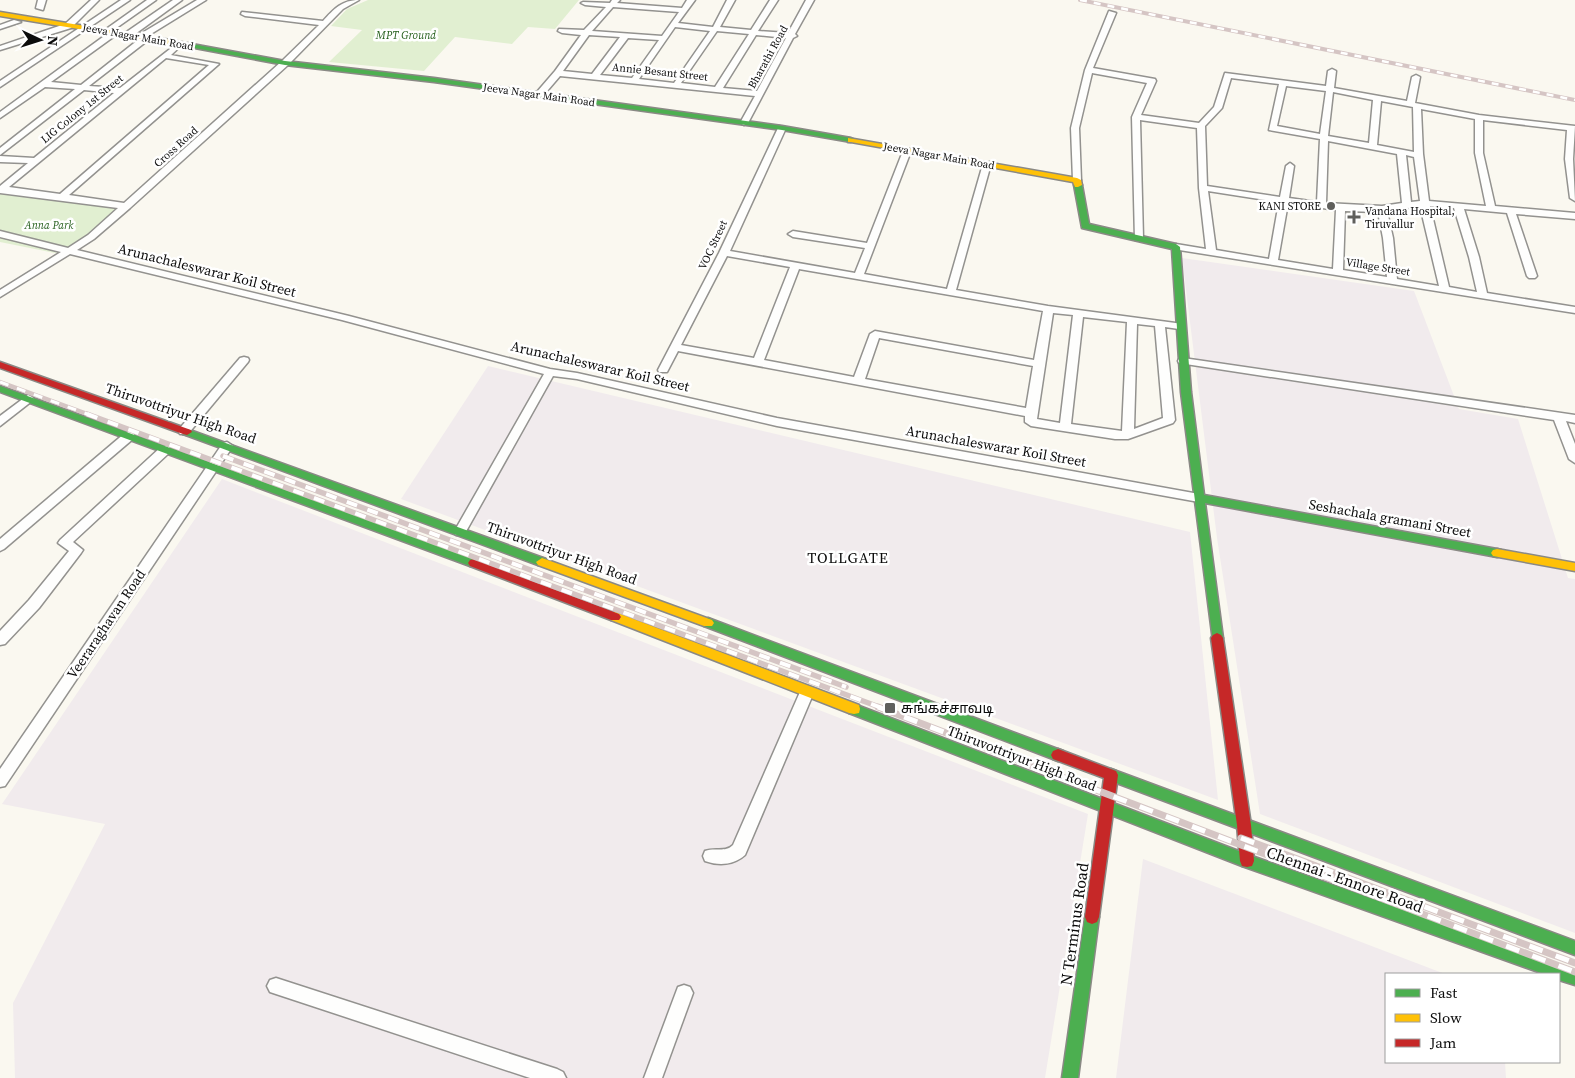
<svg xmlns="http://www.w3.org/2000/svg" width="1575" height="1078" viewBox="0 0 1575 1078" font-family="'Source Serif 4','Noto Sans Tamil',serif">
  <rect width="100%" height="100%" fill="#faf8f0"/>
  <!-- industrial -->
  <g fill="#f1ebed">
    <path d="M1182 258 1414 291 1459 409 1518 419 1568 578 1575 579V933L1260 814 1217 538Z"/>
    <path d="M488 366 1190 532 1218 800 401 499Z"/>
    <path d="M222 479 1088 814 1045 1078H15L13 1003 105 824 2 804Z"/>
    <path d="M1143 859 1445 974H1386V1062H1505L1506 1078H1116Z"/>
  </g>
  <!-- green -->
  <g fill="#e1efd1">
    <path d="M368 0H579L555 29 528 27 512 44 455 37 424 71 329 62 362 30 331 26 347 9Z"/>
    <path d="M2 191 118 209 80 244 55 253 0 242V193Z"/>
  </g>
  <g fill="none" stroke-linecap="round" stroke-linejoin="round">
    <!-- street casing -->
    <g stroke="#93928f" stroke-width="3">
      <g id="street">
        <path d="M38 0H46L43 10 36 8Z"/>
        <path d="M91 0H99L71 28 0 50V46L65 24Z"/>
        <path d="M121 0H130L0 87V81Z"/>
        <path d="M147 0H156L112 31H116V35L51 82 81 85 138 40 137 36 197 0H206L146 37 147 41 89 86 120 88 179 42 183 44 171 55 219 64 69 195 124 203 282 61 319 25 245 16 241 14 242 12 323 21C334 9 342 0 359 0L343 9 288 65 130 208 94 239 77 250 349 316 550 369 577 373 777 418 1199 494 1205 498 1199 502 777 426 577 379 553 376 464 535H456L454 532 544 374 342 320 70 254 0 297V290L61 252 0 237V231L68 248 88 235 118 208 0 193V186L28 163 0 162V156L34 158 114 93 84 90 0 155V148L75 89 45 87 0 118V112L107 34 102 32ZM166 58 209 65 60 194 9 187Z"/>
        <path d="M173 0H182L131 37H125V33Z"/>
        <path d="M612 0H620L617 3 682 8 687 0H695L678 23 713 27 727 0H735L720 27 751 30 770 0H778L758 31 788 33 806 0H814L795 34 797 36 793 38 748 123 744 125 740 123 755 96 560 76 542 97H536V93L555 71 581 35 562 33 558 31 559 29 584 30 606 7 585 5 581 3 583 2 610 3ZM613 7 679 12 662 36 592 31ZM675 27 710 31 674 83 639 79ZM717 31 749 34 715 87 681 83ZM589 35 620 37 592 74 563 71ZM756 35 786 38 757 91 723 88ZM628 38 659 40 632 78 600 75Z"/>
        <path d="M1109 11 1116 13 1093 68 1155 79 1156 81 1141 115 1199 123 1214 107 1225 73 1326 86 1328 71 1332 69 1336 71 1334 88 1407 101 1412 77 1416 75 1420 77 1415 103 1479 115 1575 126 1573 159 1575 201 1570 198 1565 159 1567 130 1483 120V153L1495 206 1575 213V219L1516 214 1537 276 1535 278H1529L1527 276 1507 213 1464 209 1479 257 1487 293 1575 307V313L1173 249 1171 247 1176 244 1206 249 1199 188 1197 128 1140 120 1143 238 1141 240H1135L1132 117 1147 83 1092 73 1079 128 1081 180 1077 183 1073 180 1071 128 1085 70ZM1231 78 1279 84 1269 130 1320 139 1317 202 1289 198 1294 166 1290 163 1286 166 1280 197 1207 186 1205 126 1222 108ZM1286 86 1326 91 1320 134 1277 126ZM1333 92 1373 100 1369 143 1328 136ZM1381 101 1413 107 1414 152 1377 145ZM1421 109 1475 119V153L1486 206 1429 201 1423 154ZM1328 141 1397 154 1402 203 1382 206 1326 203ZM1406 155 1414 157 1420 201 1411 202ZM1208 191 1279 202 1269 259 1216 250ZM1288 203 1336 210 1333 269 1278 260ZM1420 206 1439 286 1397 279 1393 238 1387 211ZM1430 206 1454 208 1469 257 1477 292 1449 287ZM1345 211 1378 212 1383 238 1387 277 1343 270Z"/>
        <path d="M14 20 21 22 0 29V25Z"/>
        <path d="M779 126 786 128 730 251 855 273 865 248 793 237 788 234 793 231 867 243 903 151 907 148 911 151 864 274 947 289 983 164 990 162 991 164 956 290 1048 306 1183 324 1184 326 1179 329 1165 327 1175 420 1173 423 1128 439H1115L1031 426 1025 422V416L678 351 667 372H659L658 370 719 253ZM727 256 790 267 754 358 681 345ZM799 269 1043 311 1034 360 875 331 870 334 854 377 764 360ZM1053 313 1073 315 1060 423 1037 419ZM1083 317 1127 322 1122 431 1071 424ZM1137 324 1155 326 1163 418 1134 429ZM879 338 1033 366 1026 408 865 379Z"/>
        <path d="M244 357 248 358 249 360 248 362 188 434H180L178 431 180 428 240 358Z"/>
        <path d="M1183 358 1575 415V423L1566 421 1575 444V463L1569 459 1554 420 1179 363 1178 361 1179 359Z"/>
        <path d="M28 395 32 397 34 399 32 401 0 426V416Z"/>
        <path d="M129 432 133 433 135 436 133 439 4 549 0 551V539L125 433Z"/>
        <path d="M227 442 233 446 231 449 5 786 0 787V769L223 443Z"/>
        <path d="M165 446 169 447 171 450 169 453 73 542 83 550 81 553 39 608 5 644 0 645V631L29 600 69 551 58 543 60 540 161 447Z"/>
        <path d="M807 686 812 688 814 692 745 855C734 865 719 866 705 861L703 856 705 851C715 847 725 853 733 845L800 692 802 688Z"/>
        <path d="M276 978 557 1069 563 1072 566 1078H530L276 994 270 992 267 986 270 980Z"/>
        <path d="M684 985 690 987 693 993 662 1078H644L678 987Z"/>
      </g>
    </g>
    <!-- fast casing -->
    <g stroke="#8a8985" stroke-width="3">
      <g id="fast">
        <path d="M170 40 285 61 434 78 782 126 851 138 855 140 851 142 782 130 434 82 285 65 168 43 167 42Z"/>
        <path d="M1075 183 1082 185 1089 224 1176 244 1180 247 1191 392 1204 495 1497 549 1501 550 1503 553 1501 556 1497 557 1205 503 1223 638 1221 641H1213L1181 392 1172 249 1082 228 1074 185Z"/>
        <path d="M0 386 478 560 480 563 478 566H470L0 392Z"/>
        <path d="M187 429 546 559 548 562 546 565H538L183 434 182 432Z"/>
        <path d="M708 618 1063 751 1065 755 1063 759 1058 761 1053 759 704 626 702 623 704 620Z"/>
        <path d="M854 704 1249 855 1575 971V985L1559 980V974H1544L1242 866 849 713 848 709 849 705Z"/>
        <path d="M1111 769 1575 941V955L1106 779 1104 775 1106 771Z"/>
        <path d="M1092 910 1097 912 1099 917 1078 1078H1062L1085 917 1087 912Z"/>
      </g>
    </g>
    <!-- slow casing -->
    <g stroke="#8a8985" stroke-width="3">
      <g id="slow">
        <path d="M0 12 170 40 173 42 170 44 0 16Z"/>
        <path d="M848 138 1077 178 1081 180 1082 185 1078 187H1075L1073 182 851 142H848Z"/>
        <path d="M1497 549 1575 563V571L1493 556 1491 553 1493 550Z"/>
        <path d="M542 558 712 620 714 623 712 626H704L538 565 536 562Z"/>
        <path d="M615 612 859 705 860 709 859 713 854 714 849 713 611 620 609 617 611 614Z"/>
      </g>
    </g>
    <!-- jam casing -->
    <g stroke="#8a8985" stroke-width="3">
      <g id="jam">
        <path d="M0 362 191 430 192 432 187 435 183 434 0 368Z"/>
        <path d="M474 559 619 614 621 617 619 620H611L470 566 468 563 470 560Z"/>
        <path d="M1217 633 1221 635 1223 638 1251 825 1254 861 1252 866 1247 867 1242 866 1240 861 1237 825 1211 638 1213 635Z"/>
        <path d="M1058 749 1116 771 1118 775 1099 917 1097 922 1092 924 1087 922 1085 917 1104 778 1053 759 1051 755 1053 751Z"/>
      </g>
    </g>
    <!-- street -->
    <use href="#street" fill="#fefefd" fill-rule="evenodd"/>
    <!-- fast -->
    <use href="#fast" fill="#4caf50" fill-rule="evenodd"/>
    <!-- slow -->
    <use href="#slow" fill="#ffc107" fill-rule="evenodd"/>
    <!-- jam -->
    <use href="#jam" fill="#c62828" fill-rule="evenodd"/>
    <!-- rail-far3 casing -->
    <g stroke="#d5c5c4" stroke-width="4">
      <path id="rail-far3" d="M1080 0 1575 100"/>
    </g>
    <!-- rail-far2 casing -->
    <g stroke="#d5c5c4" stroke-width="4.5">
      <path id="rail-far2" d="M0 382 90 415"/>
    </g>
    <!-- rail-far1 casing -->
    <g stroke="#d5c5c4" stroke-width="5.5">
      <g id="rail-far1">
        <path d="M87 414 882 708"/>
        <path d="M223 456 846 687"/>
      </g>
    </g>
    <!-- rail casing -->
    <g stroke="#d5c5c4" stroke-width="7">
      <g id="rail">
        <path d="M878 707 1575 972"/>
        <path d="M1241 838 1575 963"/>
      </g>
    </g>
    <!-- rail-far3 -->
    <use href="#rail-far3" stroke="#fff" stroke-width="2.5" stroke-dasharray="7" stroke-linecap="butt"/>
    <!-- rail-far2 -->
    <use href="#rail-far2" stroke="#fff" stroke-width="3" stroke-dasharray="9" stroke-linecap="butt"/>
    <!-- rail-far1 -->
    <use href="#rail-far1" stroke="#fff" stroke-width="4" stroke-dasharray="11" stroke-linecap="butt"/>
    <!-- rail -->
    <use href="#rail" stroke="#fff" stroke-width="5" stroke-dasharray="14" stroke-linecap="butt"/>
  </g>
  <!-- markers -->
  <g fill="#5f5f5c" stroke="#fff" stroke-width="2">
    <circle cx="1331" cy="206" r="5"/>
    <path d="M1351.5 209.5h5v5h5v5h-5v5h-5v-5h-5v-5h5z"/>
    <rect x="884" y="702" width="12" height="12" rx="2.5"/>
  </g>
  <g text-anchor="middle" dominant-baseline="central" stroke-width="5" stroke-linejoin="round" paint-order="stroke">
    <!-- far-park labels -->
    <g font-size="11" font-style="italic" fill="#28611f" stroke="#fff">
      <text x="406" y="35">MPT Ground</text>
      <text x="49" y="225">Anna Park</text>
    </g>
    <!-- far-street labels -->
    <g font-size="11" fill="#0c0c0c" stroke="#fff">
      <text transform="translate(138 37) rotate(10)">Jeeva Nagar Main Road</text>
      <text transform="translate(768 57) rotate(-61)">Bharathi Road</text>
      <text transform="translate(660 72) rotate(6)">Annie Besant Street</text>
      <text transform="translate(539 95) rotate(8)">Jeeva Nagar Main Road</text>
      <text transform="translate(82 109) rotate(-39)">LIG Colony 1st Street</text>
      <text transform="translate(176 147) rotate(-42)">Cross Road</text>
      <text transform="translate(939 156) rotate(10)">Jeeva Nagar Main Road</text>
      <text transform="translate(713 245) rotate(-65)">VOC Street</text>
      <text transform="translate(1378 267) rotate(9)">Village Street</text>
    </g>
    <!-- far-poi labels -->
    <g font-size="11" fill="#0c0c0c" stroke="#fff" text-anchor="end">
      <text x="1321" y="206">KANI STORE</text>
      <text x="1365" y="211" text-anchor="start">Vandana Hospital,<tspan x="1365" dy="13">Tiruvallur</tspan></text>
    </g>
    <!-- street labels -->
    <g font-size="14" fill="#0c0c0c" stroke="#fff">
      <text transform="translate(207 270) rotate(14)">Arunachaleswarar Koil Street</text>
      <text transform="translate(600 366) rotate(13)">Arunachaleswarar Koil Street</text>
      <text transform="translate(181 413) rotate(19)">Thiruvottriyur High Road</text>
      <text transform="translate(996 446) rotate(10)">Arunachaleswarar Koil Street</text>
      <text transform="translate(1390 518) rotate(10)">Seshachala gramani Street</text>
      <text transform="translate(562 553) rotate(20)">Thiruvottriyur High Road</text>
      <text transform="translate(106 624) rotate(-56)">Veeraraghavan Road</text>
      <text transform="translate(1022 758) rotate(21)">Thiruvottriyur High Road</text>
    </g>
    <!-- poi labels -->
    <g font-size="14" fill="#0c0c0c" stroke="#fff" text-anchor="start">
      <text x="901" y="708">சுங்கச்சாவடி</text>
    </g>
    <!-- neighbourhood labels -->
    <g font-size="15" letter-spacing="1" fill="#0c0c0c" stroke="#fff">
      <text x="848" y="557">TOLLGATE</text>
    </g>
    <!-- near-street labels -->
    <g font-size="16" fill="#0c0c0c" stroke="#fff">
      <text transform="translate(1345 879) rotate(20)">Chennai - Ennore Road</text>
      <text transform="translate(1074 924) rotate(-82)">N Terminus Road</text>
    </g>
  </g>
  <!-- legend -->
  <rect x="1385" y="973" width="175" height="90" fill="#ffffff" stroke="#9e9e9e"/>
  <rect x="1395" y="989" width="25" height="8" fill="#4caf50" stroke="#9e9e9e"/>
  <text x="1430" y="998" font-size="15" fill="#0c0c0c">Fast</text>
  <rect x="1395" y="1014" width="25" height="8" fill="#ffc107" stroke="#9e9e9e"/>
  <text x="1430" y="1023" font-size="15" fill="#0c0c0c">Slow</text>
  <rect x="1395" y="1039" width="25" height="8" fill="#c62828" stroke="#9e9e9e"/>
  <text x="1430" y="1048" font-size="15" fill="#0c0c0c">Jam</text>
  <!-- north arrow -->
  <g transform="translate(40 40) rotate(94)" stroke="#ffffff" stroke-width="4" paint-order="stroke">
  <path d="M0-4L9 19L0 12L-9 19Z" fill="#0c0c0c"/>
  <text y="-8" font-size="14" font-weight="bold" text-anchor="middle" fill="#0c0c0c">N</text>
  </g>
</svg>
